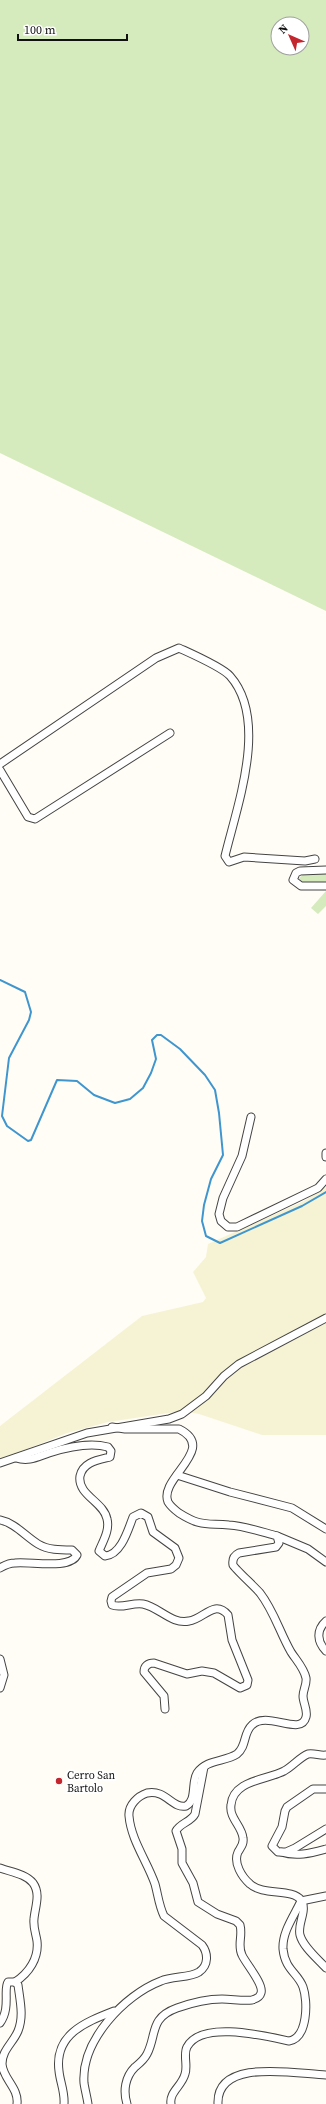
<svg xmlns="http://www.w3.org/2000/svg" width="326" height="2104" viewBox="0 0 326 2104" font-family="'Source Serif 4',serif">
  <rect width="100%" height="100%" fill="#fffdf5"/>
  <!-- farmland -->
  <path fill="#f6f3d4" d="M326 1187V1435H262L199 1414 182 1411 108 1422 67 1433 0 1460V1426L142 1316 203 1302 206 1298 193 1272 206 1257 208 1244 304 1201Z"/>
  <!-- green -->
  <g fill="#d5ebbd" fill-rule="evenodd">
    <path d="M0 0H326V611L0 453ZM278 24H302V48H278Z"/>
    <path d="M304 874H326V884L301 882 299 878Z"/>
    <path d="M326 891V906L318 914 311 908Z"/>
  </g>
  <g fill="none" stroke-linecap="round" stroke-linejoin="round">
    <!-- stream -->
    <path stroke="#3f96cf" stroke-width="2" d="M0 980 25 992 31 1012 29 1020 9 1058 2 1116 7 1126 28 1141 31 1140 57 1080 77 1081 94 1095 115 1103 130 1099 143 1088 151 1073 156 1059 152 1040 157 1035H161L180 1049 205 1075 215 1090 219 1113 223 1155 211 1179 204 1205 202 1221 206 1236 220 1243 302 1206 326 1192"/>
    <!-- minor casing -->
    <g stroke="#444" stroke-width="9">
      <g id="minor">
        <path d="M0 764 156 658 179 648C192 654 222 667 230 676 269 720 237 806 225 856L229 862 244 857 305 861 315 859"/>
        <path d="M0 770 28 817 35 819 170 733"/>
        <path d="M326 870 300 871 296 873 293 880 301 886H326"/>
        <path d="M251 1117 242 1156 223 1198 219 1214 221 1221 228 1227H237L318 1188 326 1179"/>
        <path d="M326 1153V1157"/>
        <path d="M16 1458C29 1462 37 1457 49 1453 68 1447 89 1442 108 1447L111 1451 110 1457C98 1460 83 1462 80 1476 77 1495 104 1502 107 1519 110 1530 103 1541 99 1551L105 1556C121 1555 128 1530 133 1517L141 1513 148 1517 153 1532 175 1548 179 1558 176 1565 171 1569 147 1573 112 1597 111 1601 112 1605C121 1609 133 1602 143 1604 159 1607 172 1625 189 1621 204 1619 214 1599 228 1615L232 1640 248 1680 247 1685 240 1688 214 1673 202 1671 187 1674 154 1663C148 1663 144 1666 144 1672L164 1696 165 1709"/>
        <path d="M0 1463 87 1433 169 1419 182 1414 206 1396 224 1376 239 1364 326 1318"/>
        <path d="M177 1475 230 1492 292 1508 326 1529"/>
        <path d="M0 1520C15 1523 25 1536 38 1544 48 1550 60 1550 72 1550L77 1555C70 1570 29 1561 15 1563 9 1563 5 1565 0 1568"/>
        <path d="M277 1536 308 1549 326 1562"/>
        <path d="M326 1621C316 1630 317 1642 326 1651"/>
        <path d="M0 1659 4 1675 0 1688"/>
        <path d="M326 1755C320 1756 315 1753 308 1754 300 1757 292 1767 284 1771 267 1780 233 1780 231 1805 229 1818 242 1826 243 1838 244 1844 241 1847 238 1852 233 1863 242 1877 250 1884 263 1896 292 1888 301 1900 308 1910 297 1924 300 1935 303 1947 318 1959 326 1968"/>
        <path d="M326 1789H313L287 1807 285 1811 282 1827 272 1846 278 1852H286L295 1848 326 1829"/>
        <path d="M281 1852C297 1857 311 1853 326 1849"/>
        <path d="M0 1868C11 1872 26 1874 33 1883 41 1894 35 1907 34 1919 33 1927 36 1934 37 1941 39 1958 29 1973 15 1982"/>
        <path d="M0 2023C11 2008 3 1989 8 1982H15L18 1985C20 2001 24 2016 18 2031 13 2043 2 2050 2 2064 3 2079 19 2088 17 2104"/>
        <path d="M64 2104C65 2092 60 2082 59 2071 54 2034 86 2022 114 2011"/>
        <path d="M88 2104C87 2097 85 2090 84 2083 81 2041 124 1995 161 1981 172 1976 190 1978 199 1972 209 1965 208 1953 202 1945L164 1916C159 1906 158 1895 155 1884 147 1861 131 1840 129 1816 128 1805 138 1796 147 1793 166 1789 172 1809 186 1806 197 1800 191 1783 197 1773 207 1759 225 1762 237 1754 247 1746 243 1733 252 1725 267 1710 301 1737 306 1717 308 1710 303 1703 303 1696 303 1690 307 1684 306 1678 304 1668 296 1660 291 1652 280 1633 274 1611 260 1593 255 1587 235 1569 233 1565 232 1559 235 1555 239 1553L276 1547 279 1543 277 1536C262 1532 245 1526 229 1525 206 1523 201 1527 179 1513 175 1510 171 1507 168 1502 158 1478 219 1449 179 1429H125L112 1427"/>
        <path d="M127 2104C123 2091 125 2077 135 2067 140 2063 144 2060 147 2054 157 2035 149 2018 177 2008 191 2003 207 1999 222 1999 232 1999 242 2001 252 2000 256 1999 260 1997 261 1993 264 1984 246 1964 242 1955 237 1945 243 1936 240 1925L236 1921 217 1914 198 1902 193 1883 182 1863V1849L176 1831C180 1823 191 1822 195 1814L204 1767"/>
        <path d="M171 2104C169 2092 182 2086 185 2074 188 2066 183 2054 187 2047 201 2020 265 2036 289 2041 308 2038 308 2001 303 1987 298 1973 285 1970 283 1949 282 1932 294 1916 301 1901L326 1896"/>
        <path d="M218 2104C216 2057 297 2074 326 2075"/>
      </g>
    </g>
    <!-- minor -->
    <use href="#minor" stroke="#fff" stroke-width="7"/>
  </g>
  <!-- markers -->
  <circle fill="#c4262e" stroke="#fff" stroke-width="1.5" cx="59" cy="1781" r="4"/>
  <g text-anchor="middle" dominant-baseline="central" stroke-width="4" stroke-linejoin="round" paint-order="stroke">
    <!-- poi labels -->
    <g font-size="11" fill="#111" stroke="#fff" text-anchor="start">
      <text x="67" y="1775">Cerro San<tspan x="67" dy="13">Bartolo</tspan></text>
    </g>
  </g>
  <!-- north arrow -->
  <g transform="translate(290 36) rotate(315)"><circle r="19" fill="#ffffff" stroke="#a0a0a0"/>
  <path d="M0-3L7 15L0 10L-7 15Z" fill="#c4262e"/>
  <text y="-6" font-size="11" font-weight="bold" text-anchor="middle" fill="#111111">N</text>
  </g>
  <!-- scale -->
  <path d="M18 34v6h109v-6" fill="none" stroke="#111111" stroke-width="2"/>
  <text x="24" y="34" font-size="12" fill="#111111" stroke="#ffffff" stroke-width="3" paint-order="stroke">100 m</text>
</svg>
